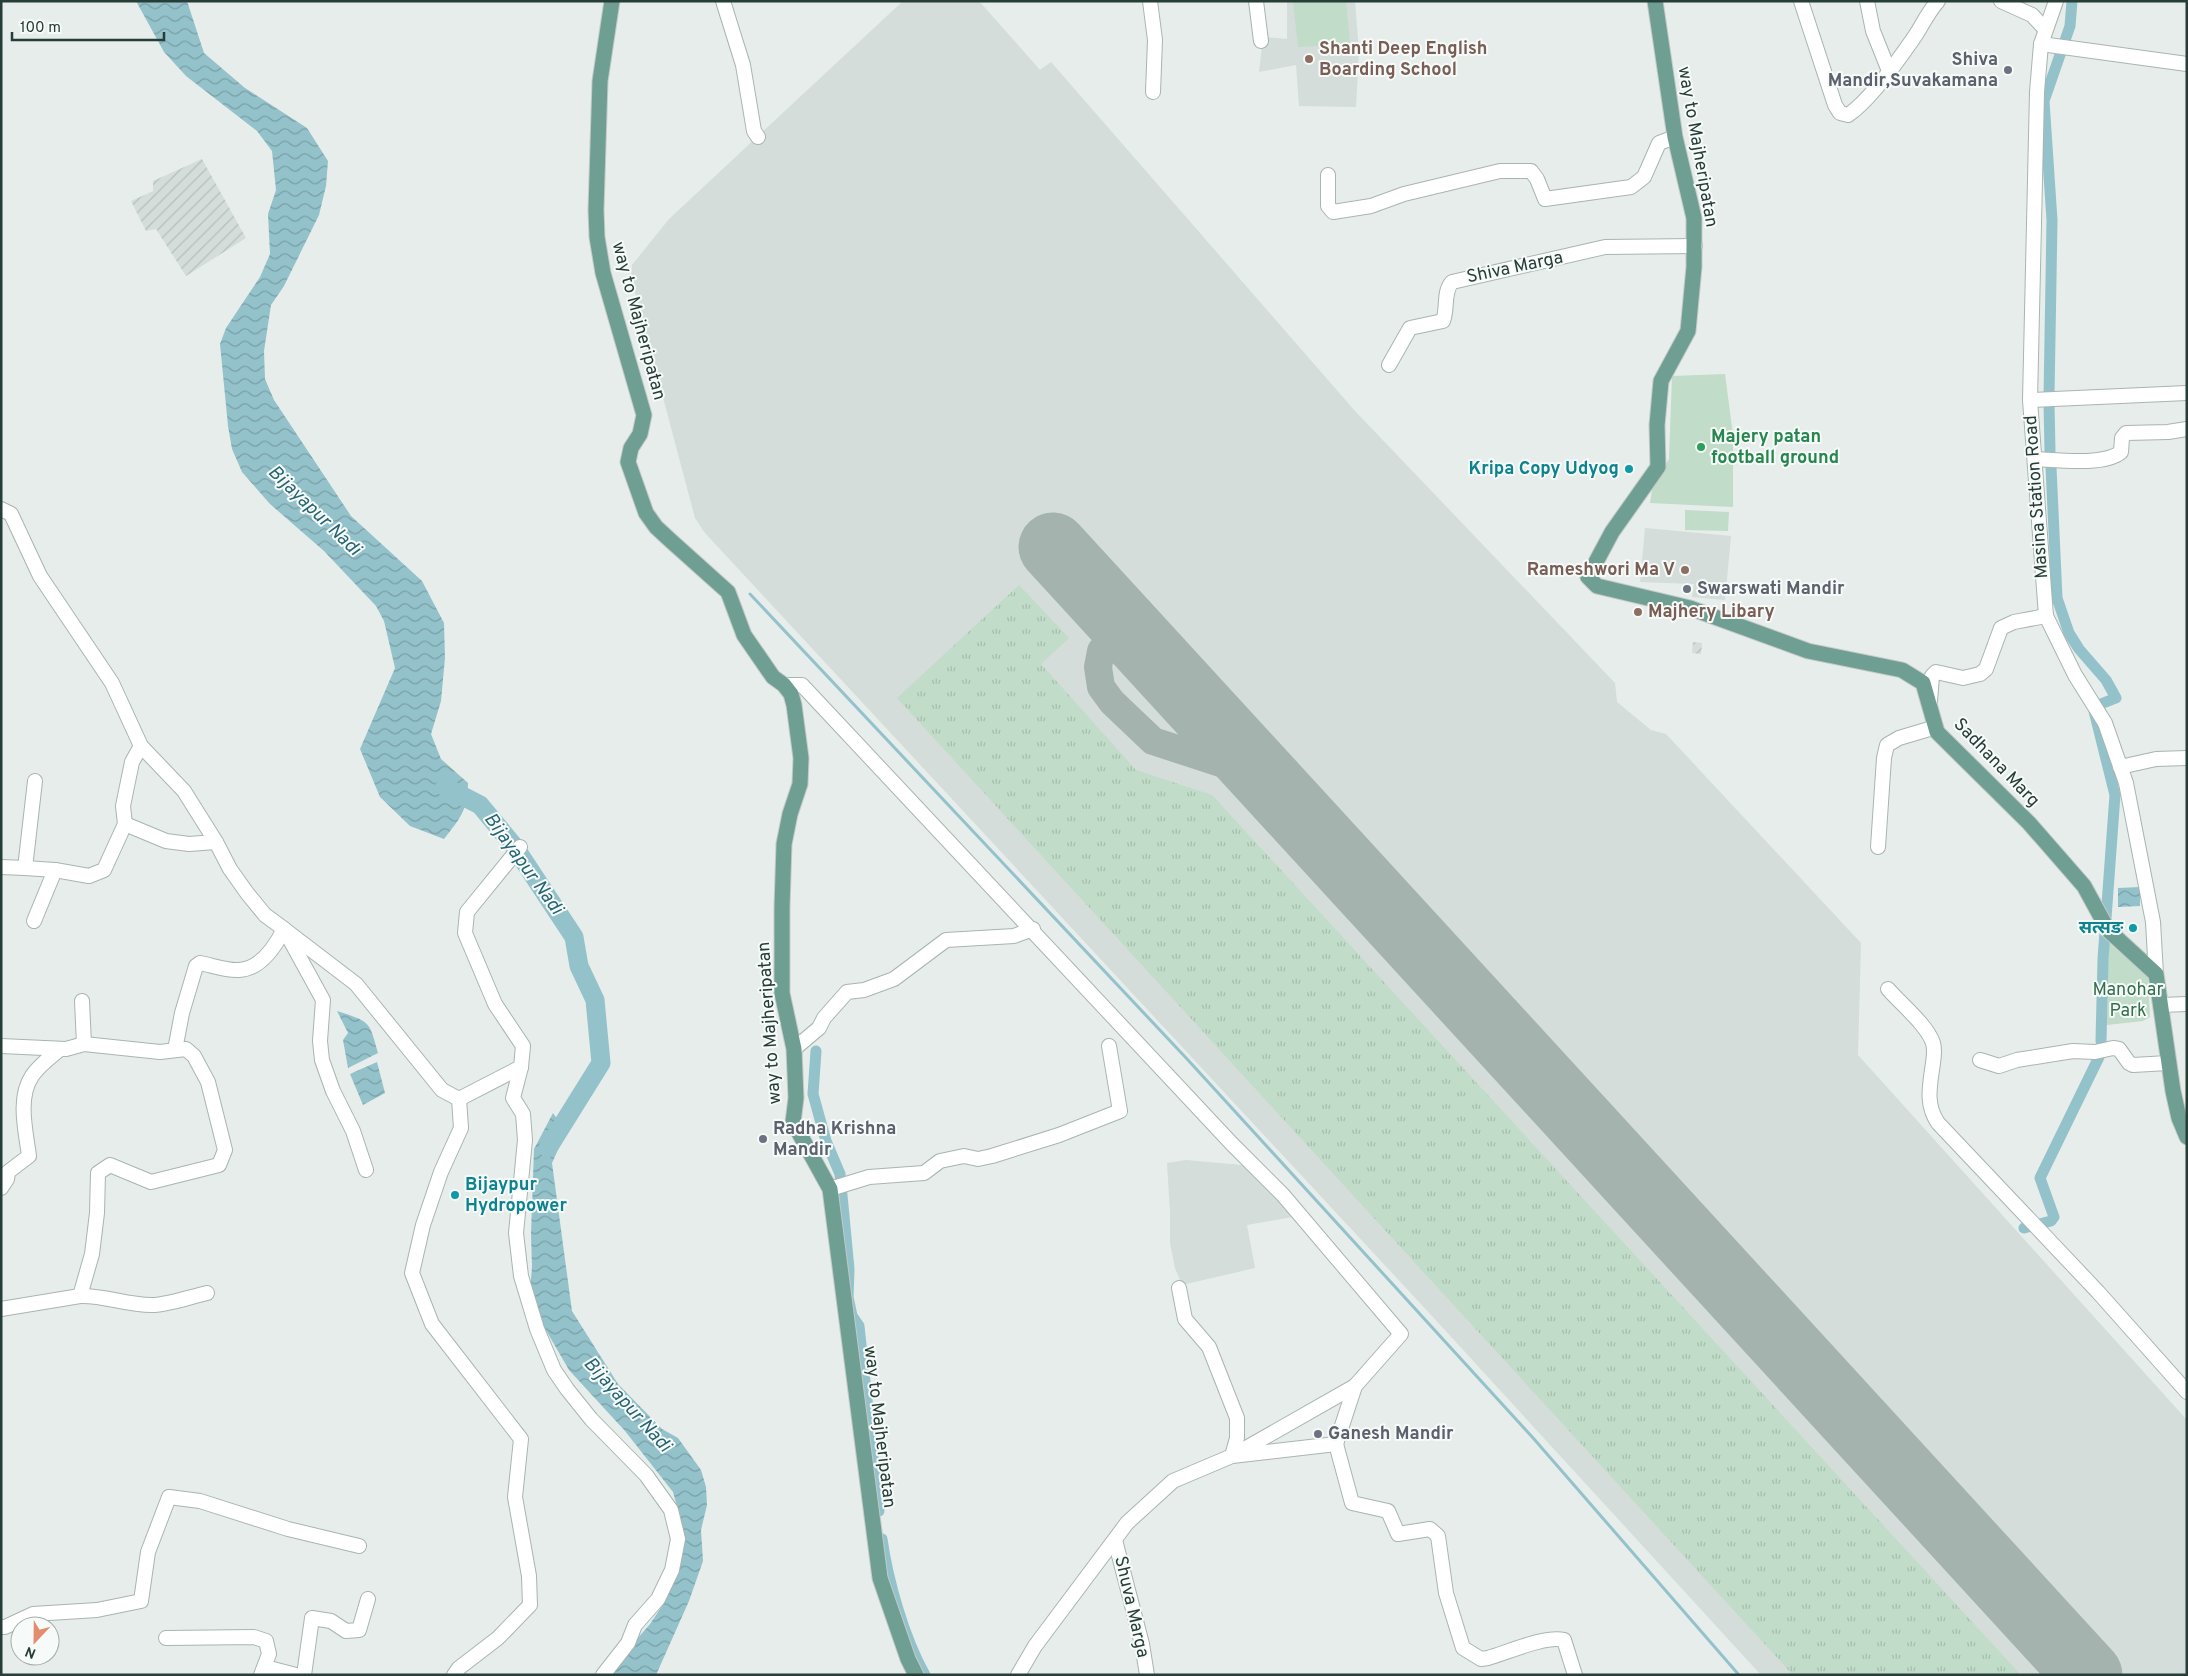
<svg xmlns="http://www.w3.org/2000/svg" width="2188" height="1676" viewBox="0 0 2188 1676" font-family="Overpass,'Noto Sans Devanagari',sans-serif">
  <defs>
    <pattern id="industrial-furrows" width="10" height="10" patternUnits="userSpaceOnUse" patternTransform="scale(1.25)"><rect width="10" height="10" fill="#d4ddd9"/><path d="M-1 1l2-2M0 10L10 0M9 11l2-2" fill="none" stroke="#b6bfbb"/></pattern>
    <pattern id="grass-tufts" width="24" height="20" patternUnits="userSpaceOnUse" patternTransform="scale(1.25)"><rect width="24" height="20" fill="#c1dcc9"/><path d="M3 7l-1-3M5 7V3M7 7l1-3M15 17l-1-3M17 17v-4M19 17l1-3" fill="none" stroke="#a6bead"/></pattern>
    <pattern id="water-waves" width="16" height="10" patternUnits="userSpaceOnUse" patternTransform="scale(1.25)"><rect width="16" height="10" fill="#94c2cb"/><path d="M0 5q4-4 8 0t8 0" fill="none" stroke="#799fa6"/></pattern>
  </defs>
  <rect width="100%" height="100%" fill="#e6edea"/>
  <!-- built -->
  <g fill="#d4ddd9">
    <path d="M903 1H979L1040 70 1051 62 1355 411 1615 683 1617 702 1651 730 1666 734 1861 943 1858 1055 2187 1420V1675H1761L1432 1316 705 533 695 518 631 277 632 265 669 219Z"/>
    <path d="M1287 1H1355L1359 52 1356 107 1299 106 1296 65 1259 72 1263 37 1287 39Z"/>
    <path d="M1645 528 1731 536 1725 600 1692 597 1694 584 1640 582Z"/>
    <path d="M1186 1160 1253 1166 1298 1216 1247 1225 1255 1268 1182 1285 1175 1268 1170 1243V1212L1167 1163Z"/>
  </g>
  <!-- industrial -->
  <g fill="url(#industrial-furrows)">
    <path d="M202 159 246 238 186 276 156 229 146 231 131 201 153 191V181Z"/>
    <path d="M1693 642 1702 643 1701 654 1692 653Z"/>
  </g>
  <!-- grass -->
  <path fill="url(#grass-tufts)" d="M1019 585 1069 638 1041 664 1136 770 1212 795 2021 1675H1793L897 698Z"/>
  <!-- green -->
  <g fill="#c1dcc9">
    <path d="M1293 1H1346L1350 44 1298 47Z"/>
    <path d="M1725 374 1733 435V507L1650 503 1653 484 1669 459 1672 376Z"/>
    <path d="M1685 510 1729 512 1728 531 1685 530Z"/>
    <path d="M2108 942 2148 977 2150 1017 2143 1021 2107 1025Z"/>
  </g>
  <!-- water -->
  <g fill="url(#water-waves)">
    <path d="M136 1H187L204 53 245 88 307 128 328 161 326 186 319 215 284 286 271 305 264 351 265 379 274 400 351 516 422 581 444 623 445 658 441 701 431 734 441 759 468 783C468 810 460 818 444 839L410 826 380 797 360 749 395 668 384 621 376 606 324 551 270 504 242 472 232 449 228 426 220 344 226 328 260 277 270 254 268 214 276 190 272 151 257 131 186 76 164 52Z"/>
    <path d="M2140 887V906L2118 907V888Z"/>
    <path d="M337 1011C370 1022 369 1020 378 1053L348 1068 343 1040 348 1033Z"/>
    <path d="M377 1062 385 1093 363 1105 350 1074Z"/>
    <path d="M553 1113 566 1132 552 1163 572 1311 618 1384 662 1429 678 1438 701 1470 706 1487 707 1505 701 1530 703 1561 689 1601 656 1675H606L650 1624 664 1603 677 1573 680 1557V1517L673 1492 625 1431 569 1370 529 1301 532 1267 531 1234 534 1149Z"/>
  </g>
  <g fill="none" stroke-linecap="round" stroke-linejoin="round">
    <!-- stream -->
    <path stroke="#94c2cb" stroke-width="3" d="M750 594 1188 1060 1534 1439 1739 1675"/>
    <!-- canal -->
    <g stroke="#94c2cb" stroke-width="11">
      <path d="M2049 397 2052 220 2044 101 2070 26 2072 1"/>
      <path d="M2049 403 2050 451"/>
      <path d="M2051 467 2057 598 2069 633 2079 649 2106 680 2116 698 2093 707 2115 795 2103 959 2101 1041"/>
      <path d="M816 1051 813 1094 826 1141 840 1174 849 1269 848 1297 852 1316 859 1326 879 1511"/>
      <path d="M2024 1228 2051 1221 2054 1217 2040 1178 2099 1057"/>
      <path d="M882 1539C888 1581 904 1638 925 1675"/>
    </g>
    <!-- river -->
    <path stroke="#94c2cb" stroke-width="19" d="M445 787 480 805 514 846 574 937 579 966 595 1000 601 1063 548 1148"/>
    <!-- taxiway -->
    <path stroke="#a4b3ae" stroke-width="28" d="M1193 700 1181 677 1173 649 1160 635 1146 629 1122 631 1112 637 1101 651 1098 667 1101 687 1112 702 1153 741 1248 772 1264 781 1283 798"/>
    <!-- runway -->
    <path stroke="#a4b3ae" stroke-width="69" d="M1053 547 2088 1675"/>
    <!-- minor casing -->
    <g stroke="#a9b5b1" stroke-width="16">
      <g id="minor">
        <path d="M723 1 743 65 754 131 758 137"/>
        <path d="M1150 1 1155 40 1153 92"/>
        <path d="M1256 1 1261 41"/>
        <path d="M1801 1 1835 105 1840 113 1848 115C1869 101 1900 58 1915 36 1923 24 1928 12 1938 1"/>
        <path d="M1867 1 1873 31 1889 71"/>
        <path d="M2001 1 2032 15 2045 29"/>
        <path d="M2056 1 2041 44 2037 92 2030 400 2046 616 2075 675 2105 723 2126 783 2153 922 2156 974"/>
        <path d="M2041 44 2187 64"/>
        <path d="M1328 175V206L1333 212 1371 206 1404 194 1500 171H1531L1537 179 1545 199 1631 187 1644 177 1659 143 1675 137"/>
        <path d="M1389 365 1410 328 1443 321C1448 308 1443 292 1452 282L1605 247 1695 246"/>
        <path d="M2030 400 2187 393"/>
        <path d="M2035 459C2057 460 2104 466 2121 452L2122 438 2126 433 2168 432 2187 429"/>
        <path d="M1 509 11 514 40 576 112 683 141 746 184 791 216 842 230 869 247 893 265 915 284 929 323 1000 320 1041 322 1060 333 1091 353 1131 366 1170"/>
        <path d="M784 685H802L1232 1144 1283 1195 1401 1334 1355 1386 1336 1444 1232 1456 1173 1481 1127 1523 1035 1646 1018 1675"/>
        <path d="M1930 701 1932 676 1936 672 1963 678 1980 674 1986 669 2001 628 2014 622 2046 616"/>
        <path d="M2120 767 2156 759 2187 758"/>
        <path d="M35 781 25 868 55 870 89 876 104 870 125 824 123 806 132 762 141 746"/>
        <path d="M125 824 166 841 189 844 216 842"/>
        <path d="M1878 847 1884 758 1887 745 1899 738 1936 727"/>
        <path d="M1 867 25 868"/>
        <path d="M34 921 55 870"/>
        <path d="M1888 989C1901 1004 1927 1025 1933 1043 1935 1050 1934 1056 1933 1063 1930 1085 1925 1104 1938 1123L2098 1292 2187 1392"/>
        <path d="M82 1001 84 1044"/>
        <path d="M2161 1005 2187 1004"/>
        <path d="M1 1046 66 1049 84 1044 160 1052 186 1049 194 1056 208 1082 225 1150 219 1165 151 1182 110 1165 98 1173 97 1213 92 1254 80 1296 1 1309"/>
        <path d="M794 1049 819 1028 824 1018 847 992 864 990 894 979 946 940 1014 936 1033 929"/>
        <path d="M175 1050 182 1013 196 966 200 963C211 965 227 971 239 970 261 969 275 947 284 929L356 984 442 1090 459 1099 521 1067 523 1046 495 1004 465 933 467 912 520 847"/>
        <path d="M1980 1060 1999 1066 2017 1060 2073 1051 2095 1052 2113 1048 2119 1049 2129 1063 2133 1065 2168 1063"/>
        <path d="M521 1067 513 1098 523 1114 525 1140 516 1233 521 1276 537 1329 554 1370 567 1389 591 1419 646 1475 671 1510 678 1539 672 1570 658 1599 635 1625 628 1643 603 1675"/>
        <path d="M1 1188 7 1179 8 1172 29 1156C26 1132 17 1098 32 1076 39 1065 51 1057 60 1049"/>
        <path d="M830 1189 869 1177 924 1173 940 1161 964 1156 978 1159 992 1156 1059 1135 1120 1111 1109 1046"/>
        <path d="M1179 1288 1185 1319 1209 1347 1237 1418V1438L1232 1456 1355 1386"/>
        <path d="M80 1296C105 1295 128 1306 154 1305 171 1304 190 1297 207 1293"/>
        <path d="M1336 1444 1352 1503 1388 1511 1398 1534 1430 1529 1438 1536 1446 1593 1463 1648 1481 1659 1488 1658C1506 1653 1546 1635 1564 1640L1575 1675"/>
        <path d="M1115 1540 1142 1644 1147 1675"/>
        <path d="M1 1627H5L33 1614 97 1610 141 1601 148 1552 169 1497 200 1501 288 1529 359 1546"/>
        <path d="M166 1638 254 1637 266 1641 269 1654 261 1675"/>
        <path d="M265 1667 296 1675"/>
        <path d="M304 1675 312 1618 331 1621 346 1631 359 1630 368 1599"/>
        <path d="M454 1675 459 1668 498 1638 530 1605 529 1576 515 1497 521 1439 432 1324 412 1273 423 1225 441 1172 461 1128 459 1099"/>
      </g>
    </g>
    <!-- major casing -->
    <g stroke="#c3c9c7" stroke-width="17">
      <g id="major">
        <path d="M612 1 600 81 596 210 597 237 603 273 644 415 640 434 631 448 628 462 646 513 656 527 670 540 728 592 744 635 773 677 784 685 791 694 794 705 801 758 800 784 790 814 784 844 782 907V993L794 1049 796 1098 793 1122 830 1189 880 1578 908 1659 916 1675"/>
        <path d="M1655 1 1675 137 1694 218V267L1688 331 1661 381 1657 425 1658 467 1612 532 1588 577 1597 586 1690 608 1808 651 1902 670 1923 683 1937 732 2029 823 2084 886 2108 930 2156 974 2173 1091 2179 1118 2187 1137"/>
      </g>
    </g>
    <!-- minor -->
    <use href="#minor" stroke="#fff" stroke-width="14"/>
    <!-- major -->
    <use href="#major" stroke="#6f9e93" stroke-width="15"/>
  </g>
  <!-- markers -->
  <g fill="#8d6e63" stroke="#f6faf8" stroke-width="2">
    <circle cx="1309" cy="59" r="5"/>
    <circle cx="1685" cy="570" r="5"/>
    <circle cx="1638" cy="612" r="5"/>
  </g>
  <g fill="#6b7280" stroke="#f6faf8" stroke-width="2">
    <circle cx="2008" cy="70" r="5"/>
    <circle cx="1687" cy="589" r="5"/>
    <circle cx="763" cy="1139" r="5"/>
    <circle cx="1318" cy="1434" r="5"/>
  </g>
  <circle fill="#2e9e5b" stroke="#f6faf8" stroke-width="2" cx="1701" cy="447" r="5"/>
  <g fill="#0f9aa8" stroke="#f6faf8" stroke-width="2">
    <circle cx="1629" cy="469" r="5"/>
    <circle cx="2133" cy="928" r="5"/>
    <circle cx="455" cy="1195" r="5"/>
  </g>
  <g text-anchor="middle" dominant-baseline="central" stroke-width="4" stroke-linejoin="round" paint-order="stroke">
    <!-- education labels -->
    <g font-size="18" font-weight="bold" fill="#785e54" stroke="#f6faf8" text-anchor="start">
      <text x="1319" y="49">Shanti Deep English<tspan x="1319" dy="21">Boarding School</tspan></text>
      <text x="1675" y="570" text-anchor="end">Rameshwori Ma V</text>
      <text x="1648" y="612">Majhery Libary</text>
    </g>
    <!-- worship labels -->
    <g font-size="18" font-weight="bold" fill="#5b616d" stroke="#f6faf8" text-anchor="start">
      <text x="1998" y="60" text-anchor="end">Shiva<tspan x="1998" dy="21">Mandir,Suvakamana</tspan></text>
      <text x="1697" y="589">Swarswati Mandir</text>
      <text x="773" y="1129">Radha Krishna<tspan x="773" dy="21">Mandir</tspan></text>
      <text x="1328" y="1434">Ganesh Mandir</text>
    </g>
    <!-- street labels -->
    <g font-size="18" fill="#273d38" stroke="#f6faf8">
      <text transform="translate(1697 147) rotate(80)">way to Majheripatan</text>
      <text transform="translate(1515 268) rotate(-12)">Shiva Marga</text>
      <text transform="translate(638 321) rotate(75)">way to Majheripatan</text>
      <text transform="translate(2037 497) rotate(-94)">Masina Station Road</text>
      <text transform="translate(1996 763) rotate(46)">Sadhana Marg</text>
      <text transform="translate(770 1023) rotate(-94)">way to Majheripatan</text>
      <text transform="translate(879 1427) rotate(83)">way to Majheripatan</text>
      <text transform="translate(1131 1607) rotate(77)">Shuva Marga</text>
    </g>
    <!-- leisure labels -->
    <g font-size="18" font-weight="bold" fill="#27864d" stroke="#f6faf8" text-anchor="start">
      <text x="1711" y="437">Majery patan<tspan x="1711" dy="21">football ground</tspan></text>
    </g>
    <!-- culture labels -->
    <g font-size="18" font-weight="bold" fill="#0d838f" stroke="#f6faf8" text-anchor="end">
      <text x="1619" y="469">Kripa Copy Udyog</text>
      <text x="2123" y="928">सत्सङ</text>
      <text x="465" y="1185" text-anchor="start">Bijaypur<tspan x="465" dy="21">Hydropower</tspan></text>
    </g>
    <!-- park labels -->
    <g font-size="18" fill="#35704d" stroke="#f6faf8">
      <text x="2128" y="990">Manohar<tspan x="2128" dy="21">Park</tspan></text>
    </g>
    <!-- water labels -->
    <g font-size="19" font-style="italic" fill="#276573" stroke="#f6faf8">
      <text transform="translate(314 511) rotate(44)">Bijayapur Nadi</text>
      <text transform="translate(523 864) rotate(54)">Bijayapur Nadi</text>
      <text transform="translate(627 1405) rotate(48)">Bijayapur Nadi</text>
    </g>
  </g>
  <!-- border -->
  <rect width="2188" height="1676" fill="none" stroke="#273d38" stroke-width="5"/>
  <!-- north arrow -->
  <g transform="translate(35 1641) rotate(202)"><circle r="24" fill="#f6faf8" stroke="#a3aeab"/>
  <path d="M0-4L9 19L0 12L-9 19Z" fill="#e38d6e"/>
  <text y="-8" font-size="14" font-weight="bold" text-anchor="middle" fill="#273d38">N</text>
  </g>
  <!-- scale -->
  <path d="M12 32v8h152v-8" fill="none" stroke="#273d38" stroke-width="2.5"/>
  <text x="20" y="32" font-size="15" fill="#273d38" stroke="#f6faf8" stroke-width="4" paint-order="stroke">100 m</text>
</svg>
